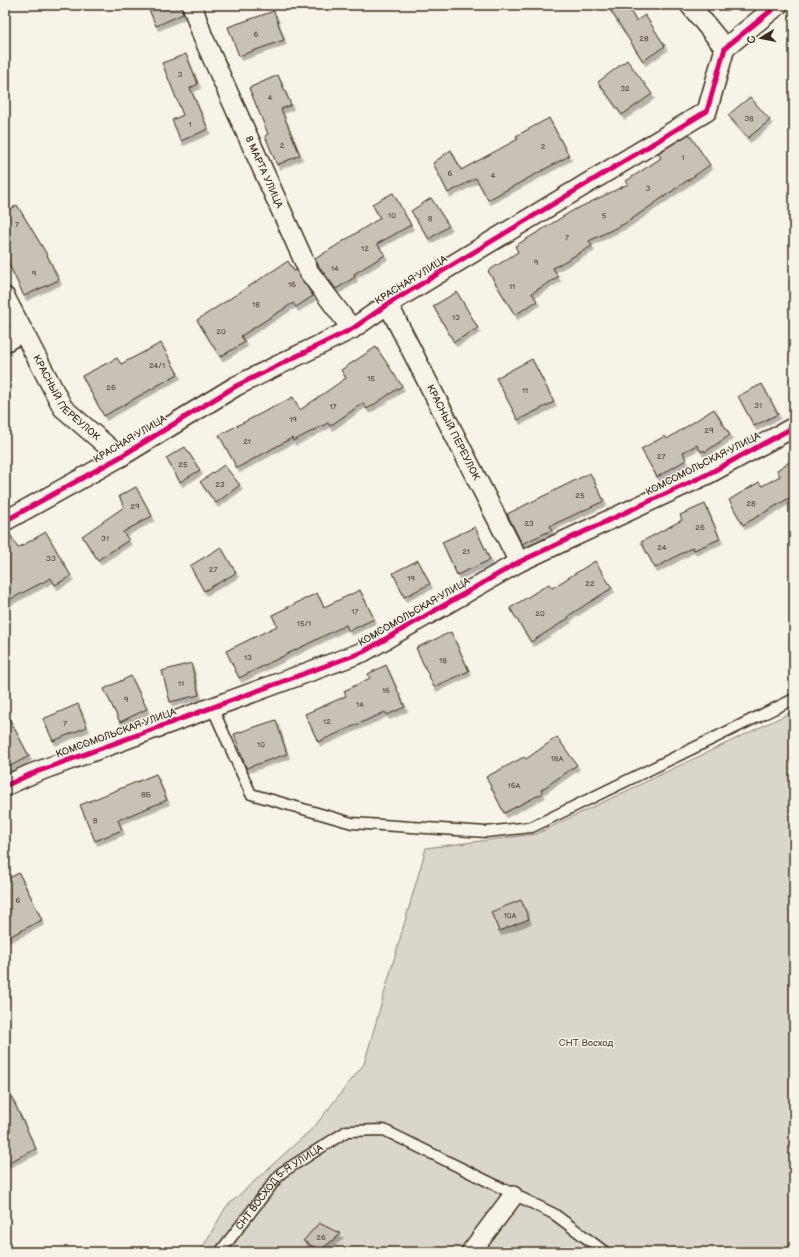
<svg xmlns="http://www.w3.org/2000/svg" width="799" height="1257" viewBox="0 0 799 1257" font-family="'Balsamiq Sans',sans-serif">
  <defs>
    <filter id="shadow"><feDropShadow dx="2.5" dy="4.5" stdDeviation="0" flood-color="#0004"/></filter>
  </defs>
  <rect width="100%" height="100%" fill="#f7f3e8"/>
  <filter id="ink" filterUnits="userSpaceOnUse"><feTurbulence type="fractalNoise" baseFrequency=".025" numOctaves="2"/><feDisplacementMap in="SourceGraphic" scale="8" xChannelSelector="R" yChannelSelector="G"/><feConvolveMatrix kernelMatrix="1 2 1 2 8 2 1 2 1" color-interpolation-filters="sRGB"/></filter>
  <g filter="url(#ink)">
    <!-- green -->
    <path fill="#dbd6cb" stroke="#8b8074" d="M794 711V1252H200L226 1207 314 1127 364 1064 426 848 536 834Z"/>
    <!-- building -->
    <g fill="#c8c1b6" stroke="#3b2a1e" filter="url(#shadow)">
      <path d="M147 5H181L183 14 156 26Z"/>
      <path d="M607 5H627L636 21 645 15 665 46 643 61Z"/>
      <path d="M274 11 284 40 239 56 228 27Z"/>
      <path d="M186 54 198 84 190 88 208 129 181 141 172 120 183 115 162 63Z"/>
      <path d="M627 60 652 94 622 115 598 82Z"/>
      <path d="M278 75 291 105 281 109 300 155 277 165 265 136 268 134 249 88Z"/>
      <path d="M750 97 770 120 748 138 728 115Z"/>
      <path d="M549 118 569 156 488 200 476 178 448 193 433 163 451 150 461 170 518 139 516 136Z"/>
      <path d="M689 134 710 165 626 223 589 241 592 246 553 268 558 277 532 293 537 301 515 315 488 271 518 252 515 246 543 229 572 211 628 184 626 181 661 158 658 153Z"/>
      <path d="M393 193 411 225 377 244 385 255 354 274 355 277 336 289 319 266 315 259 380 218 372 204Z"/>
      <path d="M431 198 449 226 429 239 411 211Z"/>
      <path d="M17 205 46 253 59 280 24 296 5 256V213Z"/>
      <path d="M288 261 294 271 296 270 313 296 296 307 293 303 241 336 245 342 220 357 197 320Z"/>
      <path d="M457 292 478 328 454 342 433 306Z"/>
      <path d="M161 343 178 374 104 416 82 376 117 358 121 364Z"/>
      <path d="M376 347 402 386 367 409 363 403 330 426 328 423 293 441 292 438 237 468 219 435 293 397 300 410 346 378 341 370Z"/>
      <path d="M532 359 554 402 518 420 496 378Z"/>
      <path d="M762 384 778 414 754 426 738 396Z"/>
      <path d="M714 409 730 435 705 452 704 450 701 452 697 445 683 452 686 460 657 477 641 449 665 436 667 439Z"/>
      <path d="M185 447 200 470 180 482 166 458Z"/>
      <path d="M794 459V502L791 497 743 525 729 500 759 482 762 486 780 476 777 470Z"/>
      <path d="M224 465 240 485 216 503 200 482Z"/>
      <path d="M590 473 604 501 550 526 552 530 522 544 507 514Z"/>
      <path d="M136 487 152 516 123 532 129 540 98 560 82 536 124 507 119 496Z"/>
      <path d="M705 504 720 539 694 550 693 547 655 568 641 542 682 520 680 515Z"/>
      <path d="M475 527 490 560 457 575 442 542Z"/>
      <path d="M8 531 18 548 46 532 71 576 55 585 51 578 5 602V532Z"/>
      <path d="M221 547 236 573 204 591 190 566Z"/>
      <path d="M418 560 430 584 404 597 393 573Z"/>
      <path d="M595 561 612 588 568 616 569 618 531 642 510 608 549 584 552 588Z"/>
      <path d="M360 590 374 619 349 631 346 625 239 678 226 651 277 626 272 615 317 593 324 607Z"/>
      <path d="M451 632 469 671 434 687 416 648Z"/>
      <path d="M191 663 199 695 170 702 162 671Z"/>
      <path d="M386 665 405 707 387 715 385 712 318 742 305 714 346 696 344 691 370 678 368 674Z"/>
      <path d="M131 676 147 709 120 722 104 689Z"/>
      <path d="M78 704 87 727 53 741 43 719Z"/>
      <path d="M5 711 29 756 5 769Z"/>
      <path d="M276 720 287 754 246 768 234 734Z"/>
      <path d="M557 737 577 765 541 790 543 793 504 813 486 777 524 757 526 759Z"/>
      <path d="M156 774 167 800 118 820 122 830 95 841 80 805Z"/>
      <path d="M19 873 42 920 5 939V880Z"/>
      <path d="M521 900 529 919 499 931 491 912Z"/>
      <path d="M5 1083 36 1149 5 1164Z"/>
      <path d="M319 1223 341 1234 320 1250 303 1241Z"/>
    </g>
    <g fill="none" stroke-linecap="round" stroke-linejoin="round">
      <!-- lane casing -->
      <g stroke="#3b2a1e" stroke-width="13">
        <g id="lane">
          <path d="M212 707 251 794 352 823 486 832 532 827 794 699"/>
          <path id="s1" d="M220 1252 281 1173 347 1131 384 1130 554 1214 605 1252"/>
        </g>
      </g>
      <!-- street casing -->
      <g stroke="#3b2a1e" stroke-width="22">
        <g id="street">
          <path id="s2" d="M192 5 203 37 309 272 352 329"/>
          <path d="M690 5 725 48"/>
          <path id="s3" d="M5 297 63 408 120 457"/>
          <path id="s4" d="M388 304 519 562"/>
          <path d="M5 342 23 331"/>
          <path d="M5 521 120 457 236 386 352 329 388 304 707 111 725 48 778 5"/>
          <path d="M5 786 31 774 363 652 519 562 708 474 794 427"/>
          <path d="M471 1252 513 1196"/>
        </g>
      </g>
      <!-- lane -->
      <use href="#lane" stroke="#f7f3e8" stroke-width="10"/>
      <!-- street -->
      <use href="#street" stroke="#f7f3e8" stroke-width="19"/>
      <!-- cycleway casing -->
      <g stroke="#f7f3e8" stroke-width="8">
        <g id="cycleway">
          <path d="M5 521 120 457 236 386 352 329 388 304 707 111 725 48 778 5"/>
          <path d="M5 786 31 774 363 652 519 562 708 474 794 427"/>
        </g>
      </g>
      <!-- cycleway -->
      <use href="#cycleway" stroke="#d6006c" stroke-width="5"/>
    </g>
  </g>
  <g text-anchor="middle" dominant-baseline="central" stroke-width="3" stroke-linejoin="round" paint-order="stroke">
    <!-- number labels -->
    <g font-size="8" fill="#5e5044">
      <text x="256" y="34">6</text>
      <text x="644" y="38">28</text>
      <text x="180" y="74">3</text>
      <text x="625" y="88">32</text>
      <text x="270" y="97">4</text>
      <text x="749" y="118">38</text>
      <text x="190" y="124">1</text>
      <text x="282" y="145">2</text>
      <text x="543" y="146">2</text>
      <text x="683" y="157">1</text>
      <text x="450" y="173">6</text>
      <text x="493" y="175">4</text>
      <text x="648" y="188">3</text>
      <text x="392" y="215">10</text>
      <text x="604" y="215">5</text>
      <text x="430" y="218">8</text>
      <text x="17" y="224">7</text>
      <text x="567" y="237">7</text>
      <text x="365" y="248">12</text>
      <text x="536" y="262">9</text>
      <text x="335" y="268">14</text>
      <text x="34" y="273">9</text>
      <text x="292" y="284">16</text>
      <text x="512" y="286">11</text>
      <text x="256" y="304">18</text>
      <text x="456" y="317">13</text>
      <text x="221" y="331">20</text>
      <text x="157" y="365">24/1</text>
      <text x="371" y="378">15</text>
      <text x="111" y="387">26</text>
      <text x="525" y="390">11</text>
      <text x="758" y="405">31</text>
      <text x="333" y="406">17</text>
      <text x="293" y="419">19</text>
      <text x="709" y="430">29</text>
      <text x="247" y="441">21</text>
      <text x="661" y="456">27</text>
      <text x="183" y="464">25</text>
      <text x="220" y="484">23</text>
      <text x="580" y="495">25</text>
      <text x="751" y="503">28</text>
      <text x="135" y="506">29</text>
      <text x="529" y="523">23</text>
      <text x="700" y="527">26</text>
      <text x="105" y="538">31</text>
      <text x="662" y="547">24</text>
      <text x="466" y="551">21</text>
      <text x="51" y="558">33</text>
      <text x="213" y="569">27</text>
      <text x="411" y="578">19</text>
      <text x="590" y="583">22</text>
      <text x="355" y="611">17</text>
      <text x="540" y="613">20</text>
      <text x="304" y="623">15/1</text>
      <text x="248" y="657">13</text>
      <text x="443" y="660">18</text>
      <text x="181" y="683">11</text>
      <text x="386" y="690">16</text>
      <text x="126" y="699">9</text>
      <text x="360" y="704">14</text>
      <text x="327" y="721">12</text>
      <text x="65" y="723">7</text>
      <text x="261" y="744">10</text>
      <text x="557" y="758">18А</text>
      <text x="514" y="785">16А</text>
      <text x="146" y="794">8Б</text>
      <text x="95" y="820">8</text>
      <text x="18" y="900">6</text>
      <text x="510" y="915">10А</text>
      <text x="321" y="1237">26</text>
    </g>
    <!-- street labels -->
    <g font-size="10" fill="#3b2a1e" stroke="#f7f3e8">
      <text stroke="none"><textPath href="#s2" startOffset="182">8 МАРТА УЛИЦА</textPath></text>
      <text transform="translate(411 280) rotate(-32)">КРАСНАЯ УЛИЦА</text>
      <text stroke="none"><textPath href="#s3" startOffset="119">КРАСНЫЙ ПЕРЕУЛОК</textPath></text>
      <text stroke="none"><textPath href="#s4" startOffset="144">КРАСНЫЙ ПЕРЕУЛОК</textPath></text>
      <text transform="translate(130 439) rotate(-31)">КРАСНАЯ УЛИЦА</text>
      <text transform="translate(703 464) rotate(-27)">КОМСОМОЛЬСКАЯ УЛИЦА</text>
      <text transform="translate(414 612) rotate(-30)">КОМСОМОЛЬСКАЯ УЛИЦА</text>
      <text transform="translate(116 733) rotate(-20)">КОМСОМОЛЬСКАЯ УЛИЦА</text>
      <text stroke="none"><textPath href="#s1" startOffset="89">СНТ ВОСХОД 5-Я УЛИЦА</textPath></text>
    </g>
    <!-- park labels -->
    <g font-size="10" fill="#5b4c41" stroke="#f7f3e8">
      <text x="586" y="1043">СНТ Восход</text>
    </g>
  </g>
  <!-- margin -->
  <rect width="799" height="1257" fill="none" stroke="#f7f3e8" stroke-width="20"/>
  <rect x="10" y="10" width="779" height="1237" fill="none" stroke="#3b2a1e" stroke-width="1.5" filter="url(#ink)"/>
  <!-- north arrow -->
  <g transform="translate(761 38) rotate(260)" stroke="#f7f3e8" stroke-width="3" paint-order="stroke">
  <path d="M0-3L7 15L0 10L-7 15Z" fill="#3b2a1e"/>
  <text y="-6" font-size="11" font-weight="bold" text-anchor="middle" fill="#3b2a1e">С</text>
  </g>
</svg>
